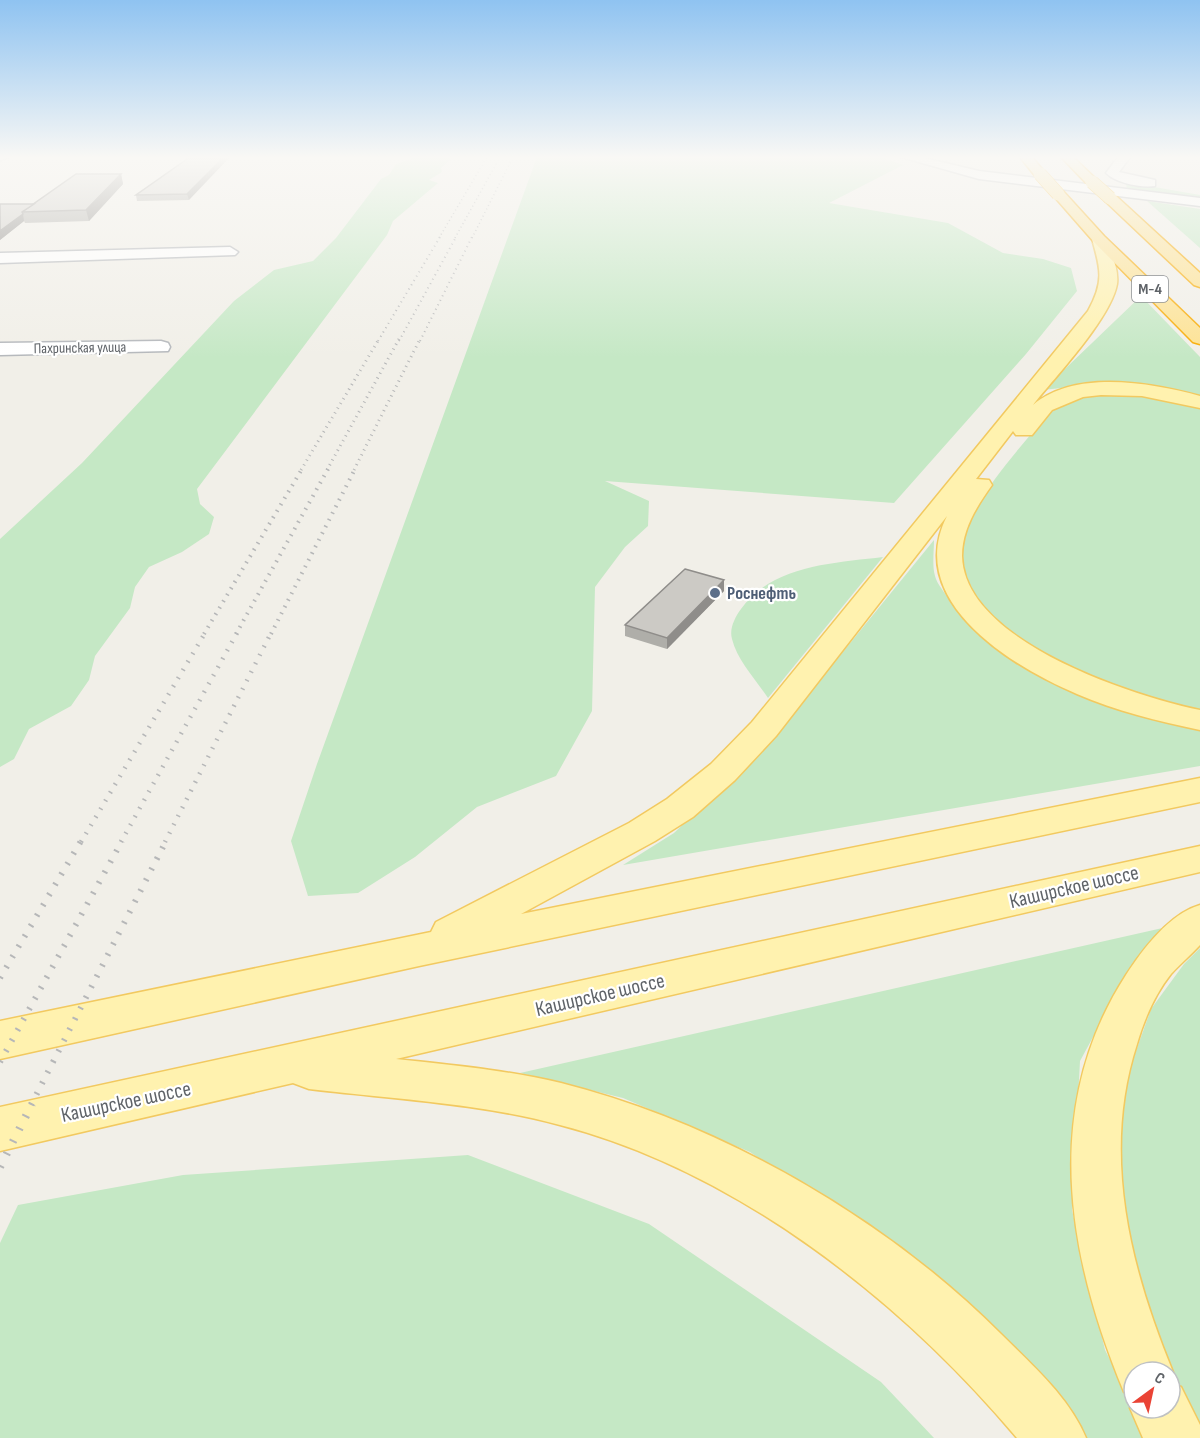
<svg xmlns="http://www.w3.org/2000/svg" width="1200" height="1438" viewBox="0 0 1200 1438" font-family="'Sofia Sans Condensed',sans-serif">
  <rect width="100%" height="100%" fill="#f1efe8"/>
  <!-- green -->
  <g fill="#c5e8c5">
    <path d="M417 157H450V160L441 168 442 172 429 180 438 183 393 221 387 235 197 489 200 504 214 517 209 534 182 552 149 567 135 587 130 608 95 656 89 680 71 706 29 729 14 759 0 767V539L82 463 234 301 274 270 313 261 336 238 381 179 389 175 396 164Z"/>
    <path d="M537 157H881L903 165 829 203 948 223 1003 253 1043 259 1071 268 1077 291 1026 354 894 503 605 481 649 501 648 526 625 547 595 587 592 711 556 776 477 807 415 857 358 893 308 896 291 841 317 764Z"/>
    <path d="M1126 182 1200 195V200L1127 191Z"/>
    <path d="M1147 201 1200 209V248Z"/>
    <path d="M1141 296 1200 357V396C1148 381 1097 383 1043 390Z"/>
    <path d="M1131 392 1200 405V712C1171 704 1140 699 1112 688 1088 679 1059 668 1037 654 1003 633 953 587 963 543 972 497 1021 448 1050 411 1075 394 1101 393 1131 392Z"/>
    <path d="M934 540C934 551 932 566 935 576 937 584 945 593 949 599 1003 681 1111 708 1200 730V766L623 865 674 833 772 739Z"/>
    <path d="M883 557 768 698C756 680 737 660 732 639 729 629 735 617 741 609 772 565 834 563 883 557Z"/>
    <path d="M1167 927 1130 969 1080 1061 1072 1210 1105 1350 1150 1438H1083L916 1264 750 1152 623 1098 520 1073Z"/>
    <path d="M1200 948V1437L1168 1372 1114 1200 1120 1125 1131 1065 1151 1009 1184 964Z"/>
    <path d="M468 1155 649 1224 881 1382 934 1438H0V1243L18 1205 183 1175Z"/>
  </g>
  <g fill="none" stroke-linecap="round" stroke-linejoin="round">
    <!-- minor casing -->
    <g stroke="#b5b8bc" stroke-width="3">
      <g id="minor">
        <path d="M0 157H9L0 160Z"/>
        <path d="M901 157H920L979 171 1200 198V206L979 179Z"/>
        <path d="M1118 157H1130L1119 172 1155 180V186C1141 188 1116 183 1106 173Z"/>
        <path d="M230 247 238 252 235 255 0 263V253Z"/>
        <path d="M161 341 168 343 170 347 168 351 0 355V343Z"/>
      </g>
    </g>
    <!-- major casing -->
    <g stroke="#f2c960" stroke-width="3">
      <g id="major">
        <path d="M1099 235 1106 239C1111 253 1119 269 1117 284 1111 318 1056 376 1033 405 1075 369 1152 383 1200 396V408L1142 396 1101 395 1083 397 1052 410 1032 435H1016L1013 431 976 479 989 480 992 485C977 506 962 529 962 556 964 641 1132 696 1200 710V730C1158 721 1116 711 1077 694 1011 666 904 601 947 516L776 736 735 780 693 817 655 841 521 914 1200 778V802L419 966 0 1059V1021L431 932 436 922 629 823 667 799 711 764 752 722 1088 311C1104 282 1101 270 1092 239Z"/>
        <path d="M1200 846V872L396 1059C451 1065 507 1070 561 1083 722 1124 884 1217 1001 1334 1032 1365 1069 1397 1086 1438H1017C901 1300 737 1171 560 1125 479 1103 392 1099 309 1089L293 1083 0 1151V1107Z"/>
        <path d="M1200 905V945C1191 955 1180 964 1171 974 1155 994 1144 1020 1137 1044 1101 1154 1130 1268 1173 1372L1170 1379V1372H1134V1397L1124 1392C1067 1255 1041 1107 1126 975 1143 949 1169 914 1200 905Z"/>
        <path d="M1170 1383 1181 1387 1200 1425V1438H1143L1130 1408 1134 1399V1408H1170Z"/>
      </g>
    </g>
    <!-- highway casing -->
    <g stroke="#f9ab00" stroke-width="3">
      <g id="highway">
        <path d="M1020 157H1032L1046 174 1044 177H1036Z"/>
        <path d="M1061 157H1073L1096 179V185H1088Z"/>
        <path d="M1058 190 1063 191 1104 236 1200 328V344L1193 342 1094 242 1052 194Z"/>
        <path d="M1110 194 1115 195 1200 273V287L1194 285 1105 201V195Z"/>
      </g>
    </g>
    <!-- minor -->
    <use href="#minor" fill="#fff" fill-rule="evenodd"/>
    <!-- major -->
    <use href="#major" fill="#fff2af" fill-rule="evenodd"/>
    <!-- highway -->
    <use href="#highway" fill="#fde293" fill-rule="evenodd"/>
    <!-- rail-far6 -->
    <g stroke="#b6b7b8" stroke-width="1.5" stroke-dasharray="1 3" stroke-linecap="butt">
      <path d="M439 238 487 157"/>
      <path d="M455 238 500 157"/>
      <path d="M472 238 513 157"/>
    </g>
    <!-- rail-far5 -->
    <g stroke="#b6b7b8" stroke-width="2" stroke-dasharray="1 4" stroke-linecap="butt">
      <path d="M378 341 440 237"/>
      <path d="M399 341 456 237"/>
      <path d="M420 341 472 237"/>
    </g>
    <!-- rail-far4 -->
    <g stroke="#b6b7b8" stroke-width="3" stroke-dasharray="1 4.5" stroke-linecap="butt">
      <path d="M301 470 379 339"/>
      <path d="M327 470 399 339"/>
      <path d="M354 470 420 339"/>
    </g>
    <!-- rail-far3 -->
    <g stroke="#b6b7b8" stroke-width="4" stroke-dasharray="1.5 6" stroke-linecap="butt">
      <path d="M204 634 302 469"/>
      <path d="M236 634 328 469"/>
      <path d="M271 634 355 469"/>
    </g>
    <!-- rail-far2 -->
    <g stroke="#b6b7b8" stroke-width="4.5" stroke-dasharray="1.5 8" stroke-linecap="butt">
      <path d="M81 842 205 633"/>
      <path d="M121 842 237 633"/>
      <path d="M165 842 271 633"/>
    </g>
    <!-- rail-far1 -->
    <g stroke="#b6b7b8" stroke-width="6" stroke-dasharray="2 10" stroke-linecap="butt">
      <path d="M0 978 81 841"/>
      <path d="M0 1062 122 841"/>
      <path d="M31 1105 166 841"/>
    </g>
    <!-- rail -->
    <path stroke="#b6b7b8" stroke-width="8" stroke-dasharray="2 12" stroke-linecap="butt" d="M0 1167 32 1104"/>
    <!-- highway-bridge casing -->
    <g stroke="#f9ab00" stroke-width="14" stroke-linecap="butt">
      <g id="highway-bridge">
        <path d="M1040 174 1058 194"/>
        <path d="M1092 182 1110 198"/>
      </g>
    </g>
    <!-- highway-bridge -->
    <use href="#highway-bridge" stroke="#fde293" stroke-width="13"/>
  </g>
  <!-- wall -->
  <g fill="#afaea9">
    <path d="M190 157 189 200 137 201 136 195Z"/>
    <path d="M121 174 123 184 89 221 25 223 24 221 0 240V204H34Z"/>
    <path d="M724 591 667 649 625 636V625Z"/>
  </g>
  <!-- shaded-wall -->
  <g fill="#8f8d8a">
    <path d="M224 157H230L189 200 187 194Z"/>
    <path d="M121 174 123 184 89 221 86 210Z"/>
    <path d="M23 214 24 221 0 240V231Z"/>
    <path d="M724 580V591L667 649V638Z"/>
  </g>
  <!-- building -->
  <g fill="#cccac5" stroke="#8f8d8a" stroke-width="1.5">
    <path d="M190 157H224L187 194 136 195Z"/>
    <path d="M76 174H121L86 210 22 212Z"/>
    <path d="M0 204H34L22 212 23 214 0 231Z"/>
    <path d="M685 569 724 580 667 638 625 625Z"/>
  </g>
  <!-- sky -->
  <linearGradient id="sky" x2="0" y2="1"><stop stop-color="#8fc3f1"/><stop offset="0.44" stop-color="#f9f8f5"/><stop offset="1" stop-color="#f9f8f5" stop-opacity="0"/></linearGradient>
  <rect width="1200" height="358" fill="url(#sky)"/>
  <!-- markers -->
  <circle fill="#5c6f8a" stroke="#fff" stroke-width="2" cx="715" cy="593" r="6"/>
  <g text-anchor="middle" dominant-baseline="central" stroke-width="4.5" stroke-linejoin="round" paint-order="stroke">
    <!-- far-street labels -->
    <g font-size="15" fill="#5f6368" stroke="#fff">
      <text transform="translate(80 348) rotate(-1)">Пахринская улица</text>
    </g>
    <!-- shield labels -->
    <rect fill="#fff" stroke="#8f9295" stroke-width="1.5" x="1132" y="276" width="36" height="26" rx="4.5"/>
    <g font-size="16" font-weight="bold" fill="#5f6368">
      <text x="1150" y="289">М-4</text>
    </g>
    <!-- service labels -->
    <g font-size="18" font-weight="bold" fill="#4e5e75" stroke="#fff" text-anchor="start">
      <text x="727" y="593">Роснефть</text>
    </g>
    <!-- near-street labels -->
    <g font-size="21" fill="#5f6368" stroke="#fff">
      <text transform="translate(1074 887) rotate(-13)">Каширское шоссе</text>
      <text transform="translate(600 995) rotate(-13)">Каширское шоссе</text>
      <text transform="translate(126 1102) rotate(-12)">Каширское шоссе</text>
    </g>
  </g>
  <!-- north arrow -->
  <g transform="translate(1152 1390) rotate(33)"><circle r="28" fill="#ffffff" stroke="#bfc1c3" stroke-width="1.5"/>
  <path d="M0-4.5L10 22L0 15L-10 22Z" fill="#ea4335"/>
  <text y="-9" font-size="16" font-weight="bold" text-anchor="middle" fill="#5f6368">С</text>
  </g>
</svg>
